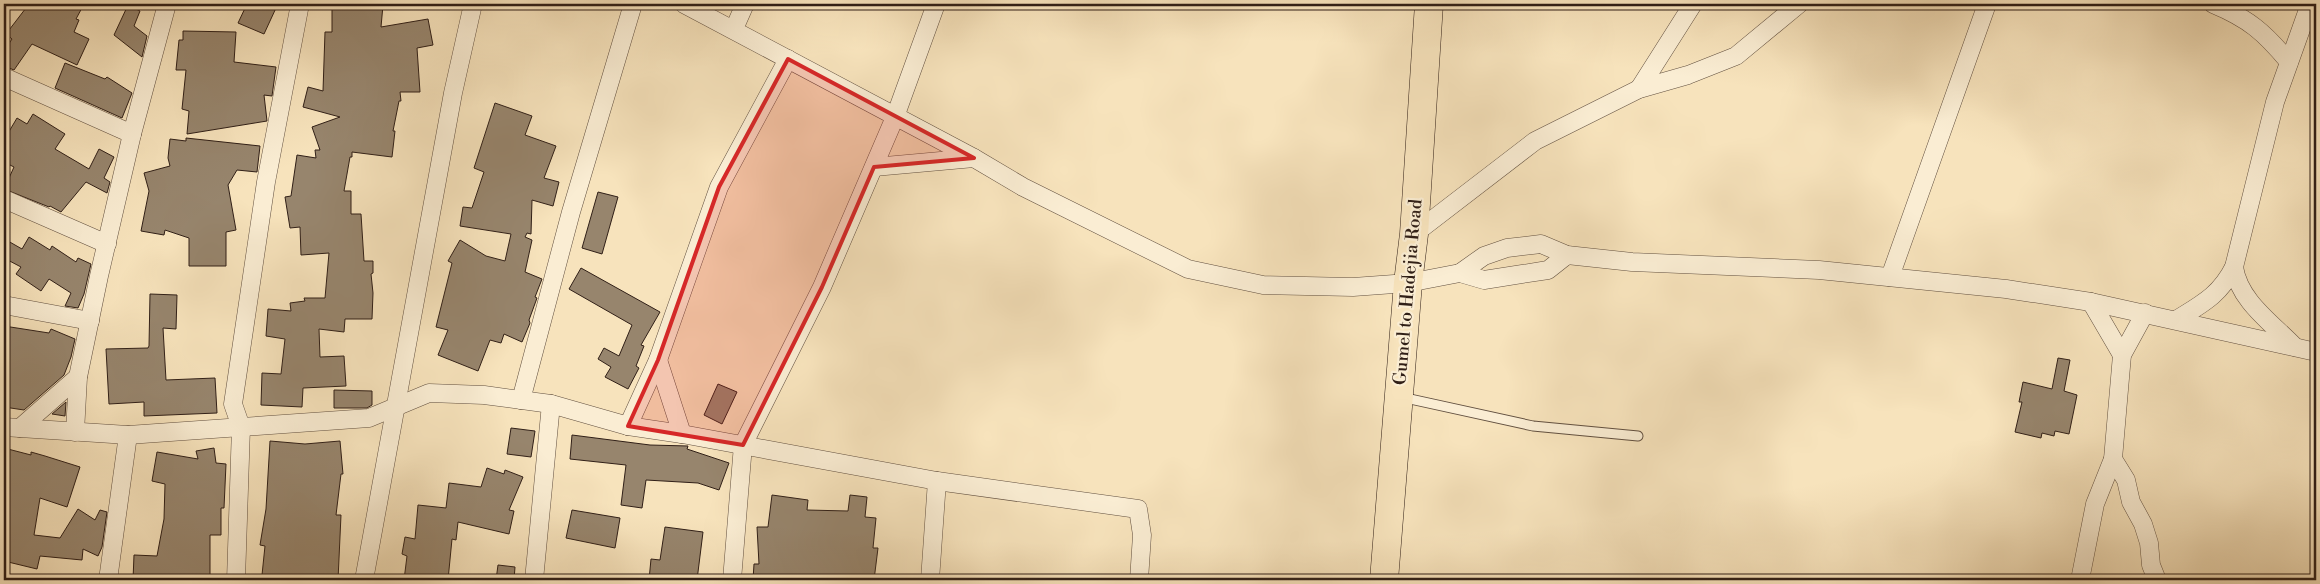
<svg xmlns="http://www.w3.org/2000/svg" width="2320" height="584" viewBox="0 0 2320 584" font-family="'Libre Bodoni',serif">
  <rect width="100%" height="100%" fill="#f7e3bc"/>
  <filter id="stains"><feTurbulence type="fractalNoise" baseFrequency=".004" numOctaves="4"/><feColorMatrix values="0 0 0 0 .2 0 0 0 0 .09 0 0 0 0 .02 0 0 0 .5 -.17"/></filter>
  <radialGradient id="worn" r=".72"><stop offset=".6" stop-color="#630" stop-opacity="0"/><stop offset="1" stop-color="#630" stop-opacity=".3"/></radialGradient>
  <!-- building -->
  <g fill="#97856d" stroke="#301f17">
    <path d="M29 4H84L76 19 79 20 74 32 89 39 77 65 32 44 14 70 4 66V51L12 39 6 34Z"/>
    <path d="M247 4H266L276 8 264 34 238 23Z"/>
    <path d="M332 4 383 5 381 27 428 19 433 45 417 48 420 92H400L401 101H399L393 131H395L392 157 352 152V157H350L344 191H351V214H361L364 261H373V273L371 274 373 293 372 319H345L344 332 319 329 320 357 344 356 346 386 303 388 302 407 261 405 262 373 281 374 285 339 266 336 268 309 291 311 290 303 305 301 304 298H325L329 253 301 255 300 227 290 228 285 197 291 196 297 155 316 158 315 150H320L312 127 340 117 303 107 308 87 323 91 325 32H332Z"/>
    <path d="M128 5 140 11 134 26 147 36 142 57 114 35Z"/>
    <path d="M183 31 236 32 234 62 276 67 272 96 264 95 267 121 187 134 189 111 182 109 186 70H176L179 40H183Z"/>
    <path d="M65 63 105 79 107 77 132 93 122 118 55 88Z"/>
    <path d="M495 103 532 116 525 135 556 146 544 178 559 182 553 206 532 200 531 234 527 233 525 237 532 240 525 272 542 279 535 297 537 298 529 320 530 323 522 342 504 334 501 343 490 340 478 371 438 355 448 330 436 327 452 263 448 261 460 240 486 256 505 261 511 234 460 226 463 207 472 208 484 172 474 168Z"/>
    <path d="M33 114 65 134 55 149 89 169 99 149 114 157 104 178 110 182 107 193 86 182 61 212 50 206 49 207 4 189 14 167 4 162V140L17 118 27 124Z"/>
    <path d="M186 138 260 146 257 172 237 170 228 185 236 230 226 232V266H189V238L165 230 164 235 141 231 149 191 144 173 170 166 168 158 170 139 186 141Z"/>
    <path d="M598 192 618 197 602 254 582 248Z"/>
    <path d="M29 237 50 250 52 246 76 262 78 258 91 264 84 294 78 308 65 306 71 293 49 279 41 291 16 274 21 267 4 258V248L8 241 22 249Z"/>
    <path d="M581 268 660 312 641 345 644 346 636 366 639 368 628 389 605 377 611 367 598 359 604 348 619 356 632 325 569 289Z"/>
    <path d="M150 294 177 295 176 329 163 328 166 380 215 378 217 413 144 416V402L109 404 106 349 148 348 149 346Z"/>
    <path d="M4 326 49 333 51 329 75 339 71 357 64 375 24 410 4 407Z"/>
    <path d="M2058 358 2070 360 2064 391 2077 395 2069 434 2055 431 2054 436 2042 433 2041 438 2015 432 2022 402H2019L2023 382 2052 389Z"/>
    <path d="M718 384 737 392 722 424 704 415Z"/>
    <path d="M334 390 372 391V405L367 408H334Z"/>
    <path d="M66 402 65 416 52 414Z"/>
    <path d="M511 428 535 431 531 457 507 454Z"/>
    <path d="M572 435 650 445 688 446 687 449 729 463 719 490 698 483 646 480 642 508 621 505 626 465 570 459Z"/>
    <path d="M270 441 305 444 340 441 343 474H341L336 515H341L338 580H297L262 575 265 546 260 545 266 509Z"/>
    <path d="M4 448 31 455V452L45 456 80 467 67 507 40 498 34 535 60 538 78 509 95 520 100 510 107 512 102 547 98 556 83 549 82 560 40 556 37 569 4 561Z"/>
    <path d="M214 448 216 463 226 464 224 508H221V535H210V580H133L134 555 157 556 164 519 165 484 152 481 157 452 198 459 196 451Z"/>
    <path d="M487 468 504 474 505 470 523 477 509 510 514 511 509 534 458 522 456 540 452 539 448 580H404L407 556 402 554 405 537 415 539 418 505 446 508 449 483 481 487Z"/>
    <path d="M772 495 808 500 807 510 848 511 850 495 867 497 865 517 876 518 873 548H878L874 580H753L754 564H759L757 527H768Z"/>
    <path d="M572 510 620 518 615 548 566 538Z"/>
    <path d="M665 527 703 532 697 580H649L651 559 660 560Z"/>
    <path d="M498 565 515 567 514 580H496Z"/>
  </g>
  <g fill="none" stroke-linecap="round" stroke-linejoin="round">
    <!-- lane casing -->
    <g stroke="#625040" stroke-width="11">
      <path id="lane" d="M1401 397 1533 426 1638 436"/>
    </g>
    <!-- street casing -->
    <g stroke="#625040" stroke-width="19">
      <g id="street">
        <path d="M684 4 974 158 1023 187 1188 269 1263 285 1353 287 1408 283 1460 273 1484 280 1548 270 1567 255"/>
        <path d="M2213 4C2249 19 2264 32 2289 62"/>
        <path d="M734 29 745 4"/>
        <path d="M4 77 132 134"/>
        <path d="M1639 89 1693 4"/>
        <path d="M874 167 974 158"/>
        <path d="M4 199 107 244"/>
        <path d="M1414 234 1535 141 1639 89 1688 75 1736 56 1799 4"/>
        <path d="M2234 267C2239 301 2272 323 2295 347"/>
        <path d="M1460 273 1484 256 1507 248 1541 244 1567 255 1632 262 1819 270 2006 289 2091 302 2316 352"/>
        <path d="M1890 277 1987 4"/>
        <path d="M2091 302 2122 355"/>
        <path d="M4 305 90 321"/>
        <path d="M2145 313 2122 355 2113 459 2126 480 2131 502 2143 524 2149 543 2151 565 2157 580"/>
        <path d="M2176 320C2202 304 2220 295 2234 267L2275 102 2310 4"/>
        <path d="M658 360 682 434"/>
        <path d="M521 400 571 212 633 4"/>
        <path d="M628 426 658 360 719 187 788 59"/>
        <path d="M4 427 128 435 369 418 429 393 484 395 551 404 628 426 682 434 937 481 1138 509 1142 535 1139 580"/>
        <path d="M20 428 78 377"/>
        <path d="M75 432 78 377 99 276 132 134 167 4"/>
        <path d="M108 580 128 435"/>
        <path d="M236 580 241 427 233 404 266 182 300 4"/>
        <path d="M364 580 453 93 473 4"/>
        <path d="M534 580 551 404"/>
        <path d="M732 580 743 445 822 287 895 117 936 4"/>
        <path d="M930 580 937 481"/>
        <path d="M2080 580 2095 504 2113 459"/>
      </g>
    </g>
    <!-- primary casing -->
    <g stroke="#301f17" stroke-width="29">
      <path id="primary" d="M1384 580 1408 283 1414 234 1429 4"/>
    </g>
    <!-- lane -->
    <use href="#lane" stroke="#faedd3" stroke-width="9"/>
    <!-- street -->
    <use href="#street" stroke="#faedd3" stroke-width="18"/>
    <!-- primary -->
    <use href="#primary" stroke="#f7e3bc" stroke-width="28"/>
  </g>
  <!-- marked area -->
  <path fill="#d62828" fill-opacity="0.2" stroke="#d62828" stroke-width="4" stroke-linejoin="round" d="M788 59 974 158 874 167 822 287 743 445 628 426 658 360 719 187Z"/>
  <g text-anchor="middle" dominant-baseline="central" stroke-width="4.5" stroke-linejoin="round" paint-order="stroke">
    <!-- street labels -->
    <g font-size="18" fill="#301f17" stroke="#faedd3">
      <text transform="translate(1408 292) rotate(-85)">Gumel to Hadejia Road</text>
    </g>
  </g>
  <!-- margin -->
  <rect width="2320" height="584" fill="none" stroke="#f7e3bc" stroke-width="20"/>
  <rect x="5" y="5" width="2310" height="574" fill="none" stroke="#301f17" stroke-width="2.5"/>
  <rect x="10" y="10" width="2300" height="564" fill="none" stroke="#301f17"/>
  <rect width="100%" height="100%" filter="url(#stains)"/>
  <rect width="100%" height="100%" fill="url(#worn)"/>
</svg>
